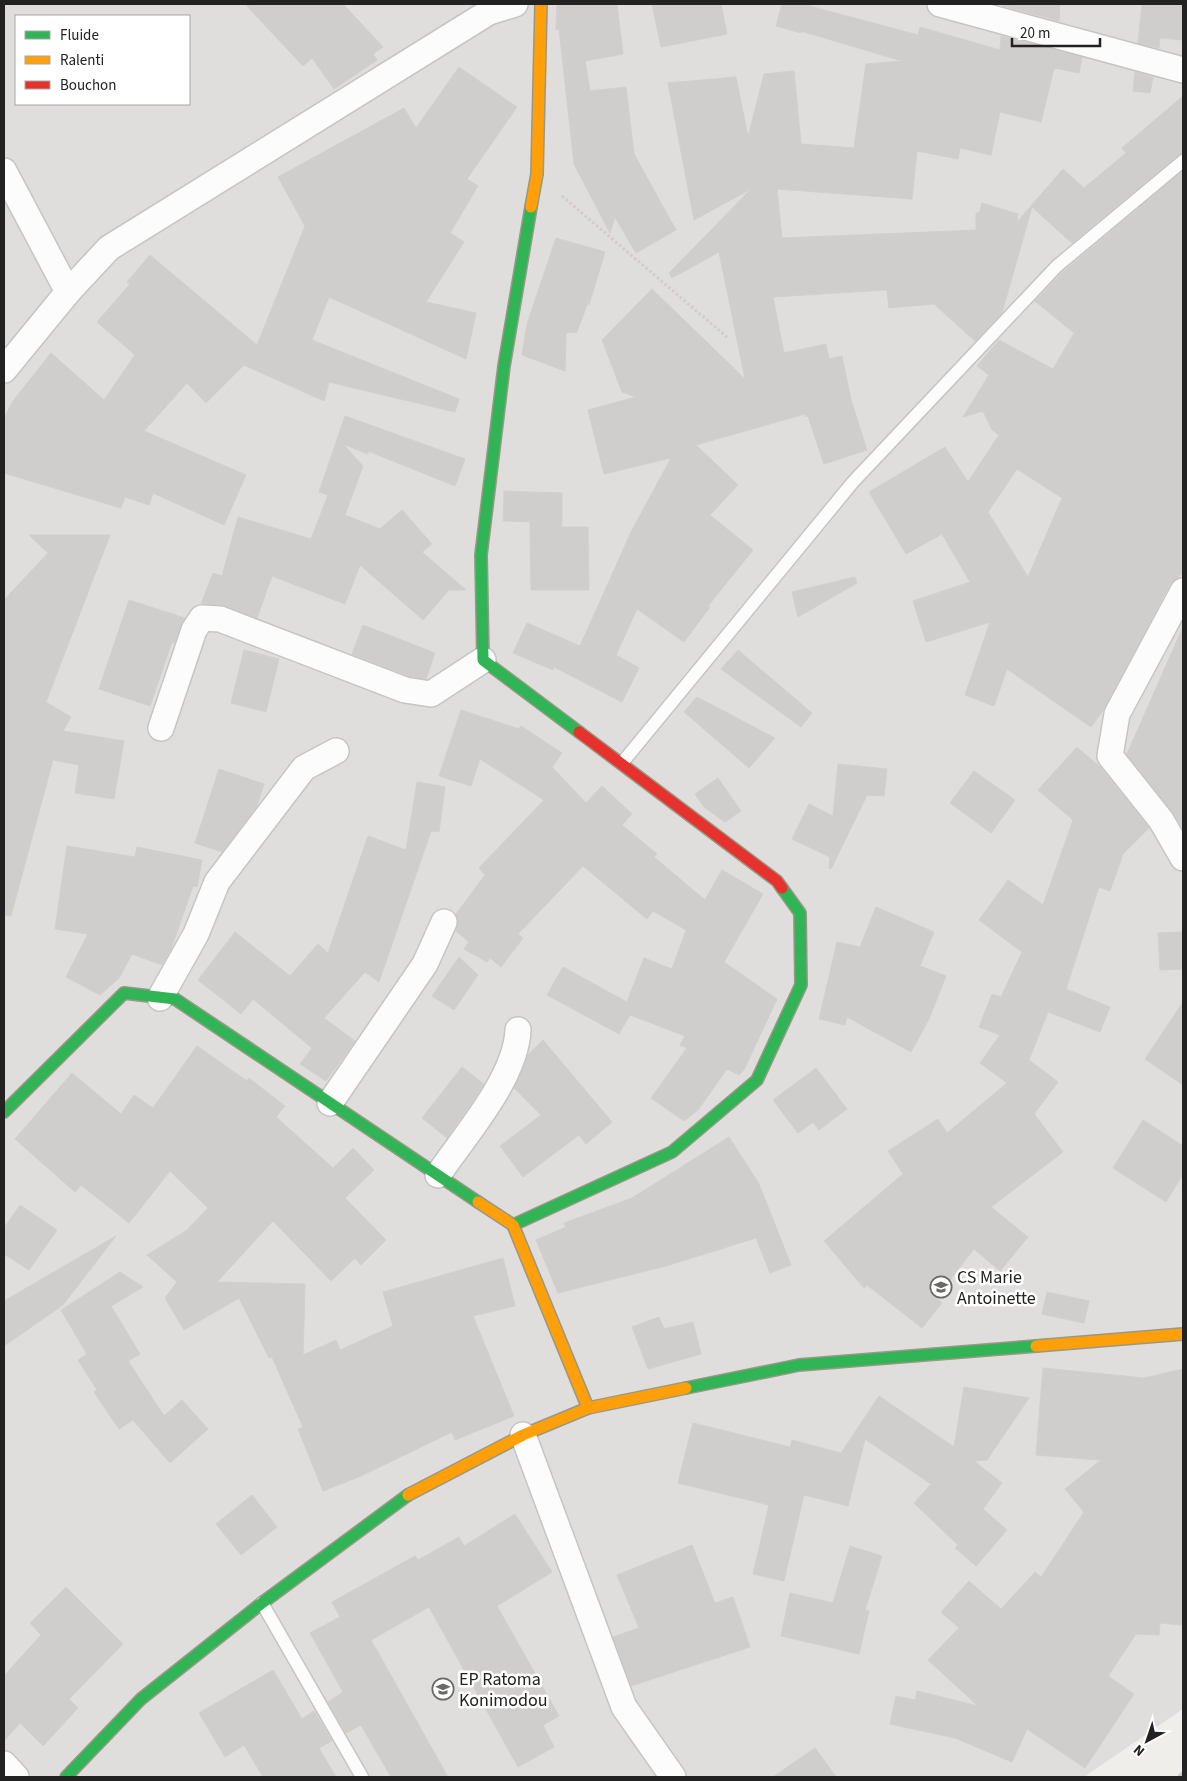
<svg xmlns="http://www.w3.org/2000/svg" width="1187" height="1781" viewBox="0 0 1187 1781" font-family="'Source Sans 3',sans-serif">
  <rect width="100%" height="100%" fill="#f0eeeb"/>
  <!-- residential -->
  <path fill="#dfdedc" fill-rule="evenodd" d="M4 4H1183V1709L1084 1777H4ZM16 16H189V104H16Z"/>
  <!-- building -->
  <g fill="#d0cecc" stroke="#d2cfcd" fill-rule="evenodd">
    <path d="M245 4H343L383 47 373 54 377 60 334 89 312 58 303 66Z"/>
    <path d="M557 4H617L623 54 585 61 590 91 626 87 634 154 676 230 636 253 615 217 610 233 574 164 559 29 556 30Z"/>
    <path d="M652 4H721L727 34 661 47Z"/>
    <path d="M782 4H802L918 35 920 27 1000 50 1001 36 1082 57 1079 73 1054 68 1041 122 1000 112 991 155 960 148 958 159 917 151 912 199 777 189 782 238 976 230V213H979L982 203 1018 214 1017 222 1063 169 1084 188 1126 153 1122 148 1183 96V153L1178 155 1072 243 1032 207 1002 313 975 341 934 304 889 308 887 290 773 297 784 353 826 344 829 359 842 356 851 400 867 450 824 464 808 416 805 417V414L696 445 738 485 710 515 753 550 708 606 710 607 684 642 637 609 616 655 639 668 622 702 554 667 553 670 513 653 527 623 580 646 631 532 671 458 604 474 588 410 636 397 622 392 602 340 652 289 745 379 719 252 672 278 669 273 751 189 694 220 668 83 736 77 748 137 764 74 794 71 801 144 854 148 866 64 902 61 801 31V33L776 26Z"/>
    <path d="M1003 4H1060L1059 21 1003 6Z"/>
    <path d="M1142 4H1183V40L1160 38 1159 48 1138 43Z"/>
    <path d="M459 67 517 107 467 179 478 186 450 233 464 242 426 302 476 313 466 359 329 297 312 340 459 399 455 412 329 382 324 401 244 365 206 403 187 383 144 431 246 475 224 525 153 493 149 505 125 497 121 508 4 473V418L13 401 51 353 104 400 135 355 97 322 130 284 127 282 150 255 257 345 305 226 278 177 404 108 416 128Z"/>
    <path d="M1135 72 1153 77 1150 93 1133 91Z"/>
    <path d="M1183 171V573L1170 584 1104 709 1091 727 1007 669 994 706 965 695 990 622 926 642 913 601 970 582 942 534 906 554 869 492 945 447 968 482 999 435 992 430 983 411 963 417 989 375 977 366 999 340 1053 369 1074 333 1035 301 1063 272ZM1017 469 1062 498 1028 577 988 512Z"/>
    <path d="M556 238 605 252 589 305 588 302 577 332 566 333 565 371 522 355 527 324Z"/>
    <path d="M345 416 465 459 455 486 368 451V454L343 444 363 466 345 515 380 529 402 510 432 544 422 552 466 590H449L423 620 360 565 345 604 272 576 257 618 225 606 201 604 213 573 222 576 238 517 311 539 328 495 319 492Z"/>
    <path d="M504 491 562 493V527H588L589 590H531L530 522 503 521Z"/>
    <path d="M29 535H110L46 702 71 717 63 731 124 741 114 799 75 793 79 765 53 760 11 916 4 915V600L48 553Z"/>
    <path d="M855 577 857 583 798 617 792 592Z"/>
    <path d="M129 600 185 618 174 643 172 642 150 706 99 689Z"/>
    <path d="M363 625 435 653 426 679 409 676 352 654Z"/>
    <path d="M1183 627V827L1127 754Z"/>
    <path d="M244 650 279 659 266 712 231 703Z"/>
    <path d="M738 650 812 713 801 727 721 669Z"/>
    <path d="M697 697 775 738 749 768 684 712Z"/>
    <path d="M461 710 519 729 521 726 562 753 552 767 586 803 602 786 632 814 622 825 657 854 654 857 705 900 722 870 763 894 724 962 777 999 744 1070 739 1075 727 1069 698 1110 684 1121 651 1098 687 1048 680 1045 685 1036 630 1015 619 1034 547 995 563 967 627 1002 644 958 672 969 686 930 653 911 647 919 583 866 518 934 523 938 501 967 490 958 487 962 464 949 469 942 456 931 458 921 456 914 485 875 479 868 544 800 480 759 471 786 439 776Z"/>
    <path d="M1077 747 1100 767 1149 828 1123 854 1110 891 1099 887 1066 989 1110 1007 1100 1032 1048 1012 1029 1060 1058 1082 1034 1114 1063 1152 991 1207 1028 1237 1000 1271 974 1249 936 1298 942 1303 922 1328 867 1285 864 1288 824 1241 903 1174 888 1151 938 1119 947 1133 1007 1083 980 1063 1000 1035 979 1027 992 994 1001 997 1022 952 979 920 1008 880 1043 905 1073 820 1038 790Z"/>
    <path d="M838 764 887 769 884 796 867 795 831 869 829 868 830 857 792 839 809 804 833 816Z"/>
    <path d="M219 769 264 784 257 806 222 852 195 843Z"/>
    <path d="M974 771 1015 800 991 833 950 803Z"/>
    <path d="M718 778 741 811 725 822 704 807 695 794Z"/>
    <path d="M417 782 445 787 439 832 431 831 379 982 365 972 324 1018 355 1041 326 1081 300 1064 312 1048 253 999 241 1014 198 980 235 932 290 976 318 944 328 953 368 836 406 850Z"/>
    <path d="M67 846 135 857 137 847 202 860 197 887 193 886 171 949 162 965 132 954 119 978 100 995 66 977 88 934 55 929Z"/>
    <path d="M876 907 934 932 920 966 946 976 929 1019 911 1052 847 1017 845 1025 819 1019 837 942 860 947Z"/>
    <path d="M1183 932V969L1160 970 1158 933Z"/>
    <path d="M459 957 478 975 454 1010 432 996Z"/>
    <path d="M1183 1002V1085L1145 1059Z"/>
    <path d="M543 1040 612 1122 586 1144 579 1135 523 1177 500 1146 541 1115 514 1088 528 1055Z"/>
    <path d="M197 1046 247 1081 249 1078 285 1106 276 1117 333 1168 353 1148 374 1170 345 1198 386 1240 361 1265 355 1258 331 1281 273 1221 217 1282 305 1284 303 1355 336 1340 340 1350 393 1326 383 1292 503 1258 515 1306 473 1316 514 1416 455 1440 452 1432 361 1476 323 1491 298 1429 303 1427 272 1357 269 1358 239 1298 184 1330 165 1298 177 1282 147 1255 187 1230 208 1208 170 1171 129 1223 81 1185 75 1192 15 1139 72 1073 121 1114 134 1095 153 1108Z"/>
    <path d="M462 1067 484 1084 447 1138 422 1118Z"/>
    <path d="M816 1068 847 1109 819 1130 813 1122 798 1133 773 1100Z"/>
    <path d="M1143 1120 1183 1146V1174L1166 1202 1113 1168Z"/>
    <path d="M729 1137 759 1184 791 1265 770 1273 756 1238 666 1266 558 1293 536 1240 566 1227 564 1223 632 1198Z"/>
    <path d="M20 1205 57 1230 29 1270 4 1254V1228Z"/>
    <path d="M116 1236 63 1305 4 1346V1301Z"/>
    <path d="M120 1272 143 1287 111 1306 140 1354 128 1361 164 1416 182 1400 208 1429 170 1463 133 1420 119 1429 94 1392 97 1390 78 1360 87 1354 61 1310Z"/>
    <path d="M1047 1292 1089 1301 1084 1323 1042 1314Z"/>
    <path d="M659 1317 664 1329 693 1322 701 1354 648 1369 632 1327Z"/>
    <path d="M1043 1368 1144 1378 1183 1369V1625L1160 1623 1159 1635 1136 1634 1108 1676 1134 1694 1085 1768 1027 1729 1012 1762 955 1738 890 1724 896 1696 915 1700 917 1691 978 1706 928 1660 959 1628 941 1612 969 1581 1001 1609 1035 1572 1041 1577 1084 1512 1065 1489 1101 1460 1036 1455Z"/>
    <path d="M964 1387 1029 1398 987 1460 974 1461 1002 1483 983 1509 1007 1530 976 1566 955 1548 958 1545 914 1503 931 1484 865 1439 848 1506 804 1495 784 1581 753 1574 769 1505 678 1483 693 1423 790 1447 792 1440 841 1453 879 1396 954 1447Z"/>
    <path d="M252 1495 277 1527 241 1555 216 1524Z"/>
    <path d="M515 1514 552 1572 497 1606 559 1716 543 1725 554 1747 518 1767 429 1607 371 1640 448 1777H391L361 1725 346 1733 328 1702 343 1692 310 1633 340 1617 332 1602 415 1556 418 1560 459 1537 464 1546Z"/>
    <path d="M692 1545 715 1603 733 1597 750 1647 631 1686 613 1637 639 1628 617 1575Z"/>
    <path d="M850 1546 882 1556 865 1610 869 1611 859 1654 781 1636 790 1593 833 1603Z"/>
    <path d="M66 1587 123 1644 69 1699 78 1708 43 1746 20 1723 4 1741V1676L41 1635 30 1623Z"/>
    <path d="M273 1670 302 1719 314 1711 332 1741 319 1748 336 1777H263L244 1745 225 1757 199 1713Z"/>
    <path d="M815 1748 836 1777H773Z"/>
  </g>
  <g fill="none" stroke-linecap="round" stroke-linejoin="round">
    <!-- lane casing -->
    <g stroke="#c6c5c3" stroke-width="15">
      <g id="lane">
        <path d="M622 763 853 482 1057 266 1183 161"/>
        <path d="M262 1603 362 1777"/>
      </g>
    </g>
    <!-- street casing -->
    <g stroke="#c6c5c3" stroke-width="28">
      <g id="street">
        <path d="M940 4 1183 70"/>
        <path d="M4 171 68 292"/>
        <path d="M4 370 68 292 109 248 489 12 515 4"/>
        <path d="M1183 591 1117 714 1110 756 1161 820 1183 858"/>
        <path d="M161 728 194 630 202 618 220 619 405 690 431 694 483 660"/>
        <path d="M160 998 196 934 217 882 304 768 336 751"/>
        <path d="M330 1103 425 964 444 922"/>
        <path d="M438 1175C465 1135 516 1078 518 1030"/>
        <path d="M523 1435 624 1707 673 1777"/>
        <path d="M4 1764 16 1777"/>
      </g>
    </g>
    <!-- fast casing -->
    <g stroke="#989885" stroke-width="14">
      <g id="fast">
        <path d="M531 207 504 366 481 555 483 660 579 732"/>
        <path d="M4 1112 124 993 175 999 478 1202"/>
        <path d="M513 1225 672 1152 757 1080 801 985 800 913 782 888"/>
        <path d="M686 1388 799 1365 1036 1346"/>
        <path d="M66 1777 141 1699 262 1603 408 1495"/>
      </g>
    </g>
    <!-- slow casing -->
    <g stroke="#989885" stroke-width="14">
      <g id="slow">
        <path d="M531 207 537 174 541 4"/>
        <path d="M478 1202 513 1225 588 1408"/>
        <path d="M1036 1346 1183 1334"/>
        <path d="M408 1495 523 1435 588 1408 686 1388"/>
      </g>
    </g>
    <!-- jam casing -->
    <g stroke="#989885" stroke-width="14">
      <path id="jam" d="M579 732 777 881 782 888"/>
    </g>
    <!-- path -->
    <path stroke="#d6cbca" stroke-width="3" stroke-dasharray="2.5 2.5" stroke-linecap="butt" d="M562 196 728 338"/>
    <!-- lane -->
    <use href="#lane" stroke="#fdfcfc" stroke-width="12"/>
    <!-- street -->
    <use href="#street" stroke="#fdfcfc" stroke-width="25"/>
    <!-- fast -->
    <use href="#fast" stroke="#30b455" stroke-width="11"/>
    <!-- slow -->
    <use href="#slow" stroke="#ff9f0a" stroke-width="11"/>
    <!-- jam -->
    <use href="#jam" stroke="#e5322d" stroke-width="11"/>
    <!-- rail -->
    <path stroke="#ccc" stroke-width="4" stroke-dasharray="10 10" stroke-linecap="butt" d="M1179 1777 1183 1773"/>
  </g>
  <!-- icons -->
  <defs>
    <g id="school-ring" transform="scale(1.125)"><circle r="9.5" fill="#fff" stroke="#6a6968" stroke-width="1.5"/><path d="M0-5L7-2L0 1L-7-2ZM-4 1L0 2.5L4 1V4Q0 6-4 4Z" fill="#6a6968"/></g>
  </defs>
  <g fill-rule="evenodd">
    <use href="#school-ring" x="941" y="1287"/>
    <use href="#school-ring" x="443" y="1689"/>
  </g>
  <g text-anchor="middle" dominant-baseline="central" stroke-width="5" stroke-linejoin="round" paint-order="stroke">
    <!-- poi labels -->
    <g font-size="18" fill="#222" stroke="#fff" text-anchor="start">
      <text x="957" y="1277">CS Marie<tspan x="957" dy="21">Antoinette</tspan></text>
      <text x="459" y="1679">EP Ratoma<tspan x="459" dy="21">Konimodou</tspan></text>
    </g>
  </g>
  <!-- border -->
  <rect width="1187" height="1781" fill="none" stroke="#222222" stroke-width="10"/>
  <!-- legend -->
  <rect x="15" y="15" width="175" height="90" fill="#ffffff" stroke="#a7a7a7"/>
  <rect x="25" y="31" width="25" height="8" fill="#30b455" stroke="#a7a7a7"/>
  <text x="60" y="40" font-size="15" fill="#222222">Fluide</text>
  <rect x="25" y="56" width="25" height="8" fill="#ff9f0a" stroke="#a7a7a7"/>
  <text x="60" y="65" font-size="15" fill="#222222">Ralenti</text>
  <rect x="25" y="81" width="25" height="8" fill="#e5322d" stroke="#a7a7a7"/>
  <text x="60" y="90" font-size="15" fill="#222222">Bouchon</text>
  <!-- north arrow -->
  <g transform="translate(1147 1741) rotate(220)" stroke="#ffffff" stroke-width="4" paint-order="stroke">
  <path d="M0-4L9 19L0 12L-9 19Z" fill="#222222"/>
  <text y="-8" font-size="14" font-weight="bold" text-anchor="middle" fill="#222222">N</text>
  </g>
  <!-- scale -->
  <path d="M1012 38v8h88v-8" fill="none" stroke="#222222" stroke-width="2.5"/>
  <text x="1020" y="38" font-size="15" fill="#222222" stroke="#ffffff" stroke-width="4" paint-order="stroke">20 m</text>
</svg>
